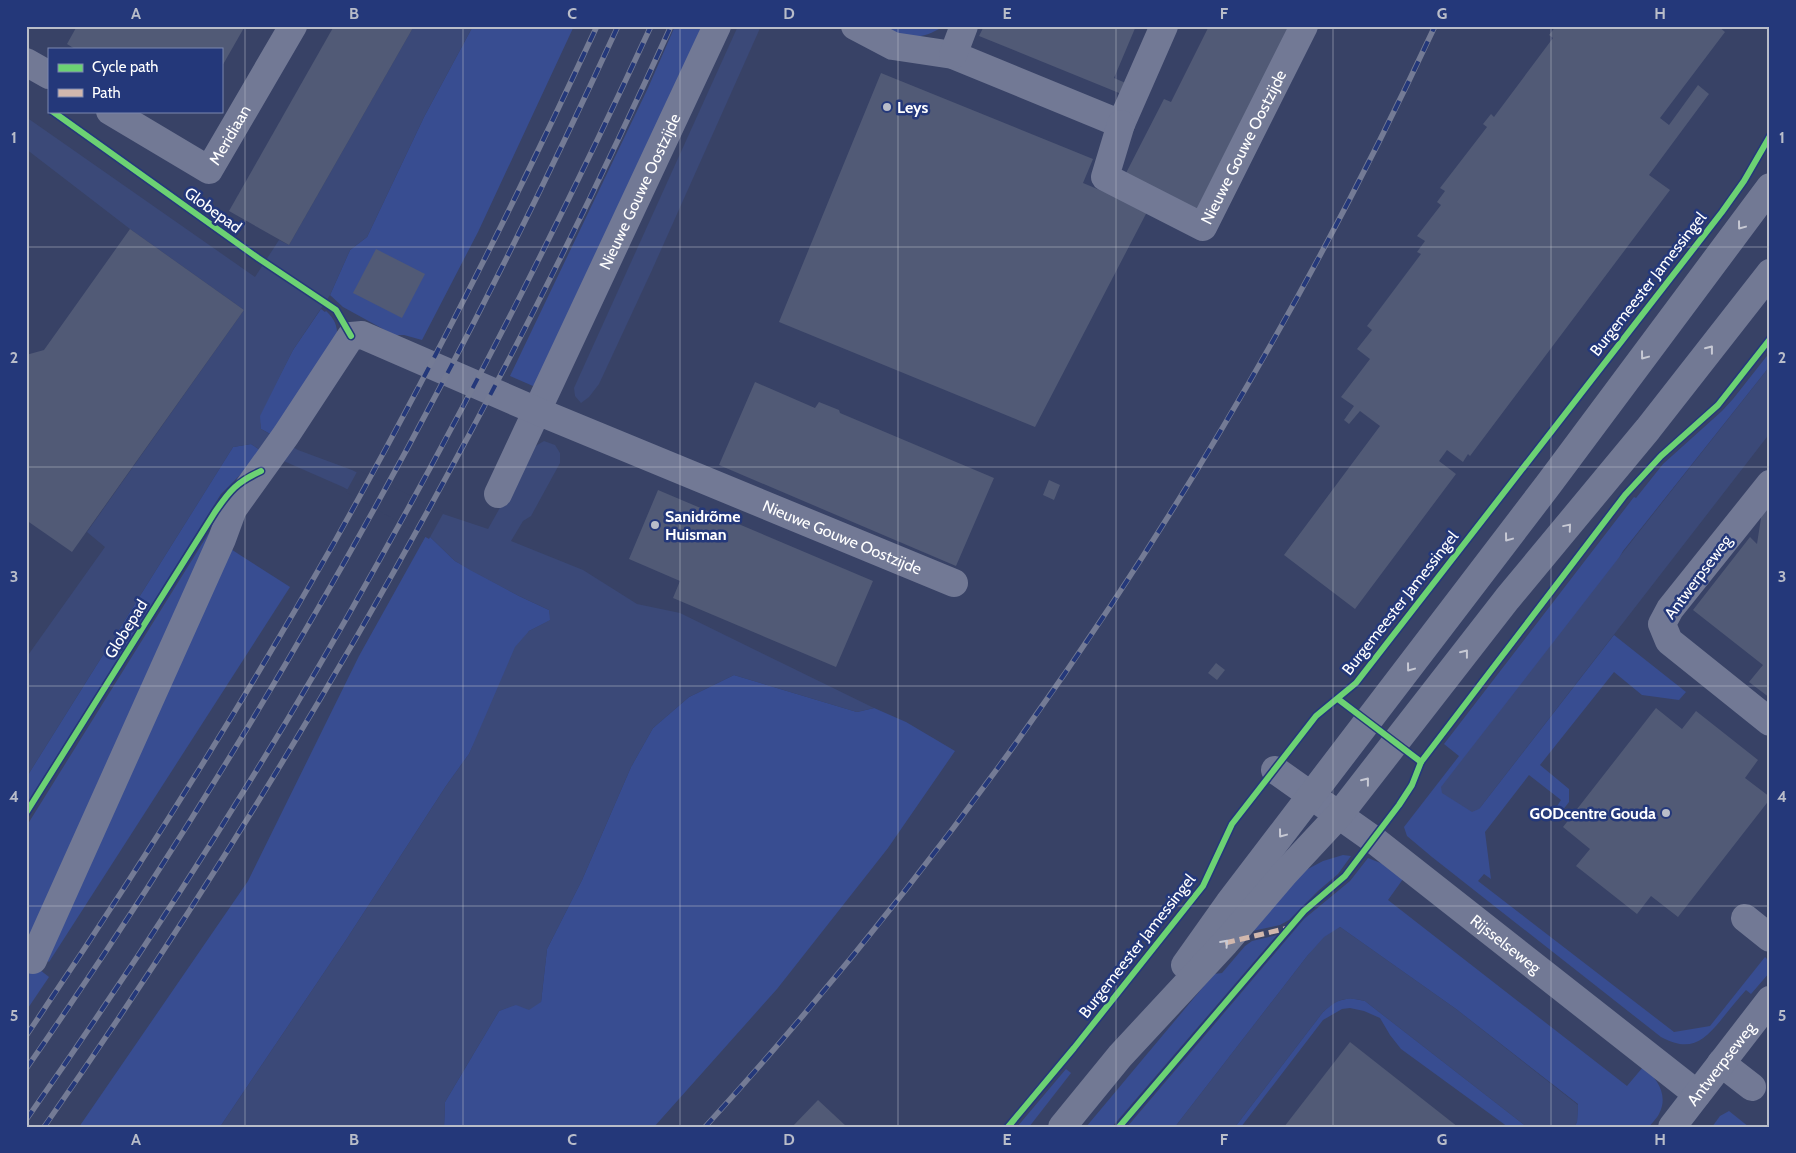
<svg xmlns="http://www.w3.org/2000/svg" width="1796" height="1153" viewBox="0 0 1796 1153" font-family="Cabin,sans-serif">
  <rect width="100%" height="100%" fill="#384266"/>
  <!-- green -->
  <g fill="#384d91">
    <path d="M473 26H574L478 232 422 340 404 335H394L343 307 330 295 350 250 367 237 424 117Z"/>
    <path d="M675 26H713L543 374 533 386 510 376 648 88Z"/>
    <path d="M878 26H944C917 43 905 37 878 26Z"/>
    <path d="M321 309 325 312 326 311C334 318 338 326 337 337L274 436 261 429 259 416 293 350Z"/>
    <path d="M1770 352V366L1623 551 1479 809 1614 635 1686 692 1679 700 1642 695 1614 672 1540 765 1569 789V802L1559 815 1554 811 1561 800 1529 775 1485 832 1491 879 1484 874 1478 881 1674 1032 1710 1026 1765 957 1770 962V972L1751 994 1746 990C1737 1000 1729 1010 1721 1020 1702 1043 1689 1052 1661 1037L1432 857 1407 836 1404 827 1459 756 1444 744 1634 497 1636 498 1663 464 1722 411 1733 399Z"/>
    <path d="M251 444 263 452 221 494 26 805V778L233 447Z"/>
    <path d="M215 523 26 957V827Z"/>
    <path d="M427 534 455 561 519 596 549 610 551 620 529 631 469 754 446 786 346 940 220 1127H79L248 881 359 656Z"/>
    <path d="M226 546 290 587 49 962 40 955Z"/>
    <path d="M734 675 857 712 874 708 906 722 955 751 888 848 777 989 654 1127H444L445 1102 499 1011 516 1004 541 1002 547 949 582 880 631 767 653 728 689 697Z"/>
    <path d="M1343 855 1351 856 1338 874 1318 891 1289 920 1280 925 1248 932 1306 870 1323 861Z"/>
    <path d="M1368 858 1383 864 1403 879 1388 900 1627 1086 1643 1067C1657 1078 1669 1095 1659 1114 1657 1118 1652 1123 1649 1127H1574L1577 1122 1578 1104 1456 1009 1340 927 1308 955 1175 1127H1127L1304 919 1350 881Z"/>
    <path d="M1277 935 1112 1127H1086L1214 974 1222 973 1245 946 1252 941Z"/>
    <path d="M26 959 49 977 26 1011Z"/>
    <path d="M1350 998 1365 1001 1527 1127H1508L1401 1049 1390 1035 1380 1018 1364 1011 1350 1008 1342 1009 1323 1020 1241 1127H1235L1323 1012 1334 1002Z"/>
    <path d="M1066 1069 1071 1073 1029 1127H1017Z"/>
    <path d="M1729 1111 1749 1127H1712L1720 1116Z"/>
  </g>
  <!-- water -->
  <g fill="#3b4978">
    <path d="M414 26H473L424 117 367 237 350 250 330 295 293 350 260 416 261 429 298 450 352 470 437 512 488 529 534 447 544 441 555 445 560 453V463L531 516 523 521 511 541 583 570 637 604 680 613 874 708 857 712 734 675 689 697 653 728 631 767 582 880 547 949 541 1002 529 1010 516 1005 499 1011 445 1102 444 1127H220L346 940 446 786 469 754 515 647 529 631 550 620 549 610 519 596 470 570 455 561 427 534 343 487 263 452 251 444 233 447 26 778V658L105 547 87 532 244 310 130 229 26 149V117L255 277 279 240 289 245Z"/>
    <path d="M738 26H761L652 270 599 384 589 397 581 403 575 396 574 388Z"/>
    <path d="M1770 366V433L1479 809 1472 812 1442 793 1441 787 1624 551Z"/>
    <path d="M1340 927 1456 1009 1578 1105 1577 1122 1574 1127H1527L1365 1001C1345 996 1338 999 1323 1012L1235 1127H1175L1308 955 1324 937Z"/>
  </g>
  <!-- pier -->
  <path fill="#384266" d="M358 470 444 512 429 539 346 492Z"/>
  <!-- building -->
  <g fill="#515a76">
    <path d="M77 26H245L221 68V49H75L67 44Z"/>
    <path d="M334 26H414L289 245 229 211Z"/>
    <path d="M984 26H1136L1114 78 1128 84 1124 95 979 36Z"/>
    <path d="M1209 26H1293L1198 212 1125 175 1164 99 1171 102Z"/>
    <path d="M1556 26H1718L1725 32 1660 118 1669 125 1698 85 1709 94 1649 175 1670 190 1470 456 1468 454 1463 462 1447 450 1439 461 1456 474 1355 609 1284 555 1380 426 1360 411 1349 424 1344 420 1354 406 1341 397 1370 359 1357 349 1372 330 1367 326 1421 254 1417 252 1425 241 1417 236 1441 205 1437 202 1445 191 1440 188 1487 127 1483 124 1491 114 1494 117 1553 38 1549 35Z"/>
    <path d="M881 73 1093 159 1083 183 1148 210 1035 427 779 322Z"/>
    <path d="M130 229 244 310 72 552 26 520V355L44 350Z"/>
    <path d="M376 249 425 274 402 318 353 293Z"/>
    <path d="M755 382 815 408 819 402 839 410 840 413 994 478 956 566 719 465Z"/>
    <path d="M1049 480 1060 485 1054 500 1043 495Z"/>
    <path d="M658 490 873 581 836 667 673 598 680 581 629 559Z"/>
    <path d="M1763 505 1770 506V698L1749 682 1763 665 1693 610 1750 537 1757 544Z"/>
    <path d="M1216 663 1225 670 1217 680 1208 673Z"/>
    <path d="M1656 708 1682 729 1696 711 1758 760 1745 778 1770 797V799L1678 917 1651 896 1637 914 1576 866 1590 849 1563 827Z"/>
    <path d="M1350 1042 1458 1127H1284Z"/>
    <path d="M818 1100 847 1127H792Z"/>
  </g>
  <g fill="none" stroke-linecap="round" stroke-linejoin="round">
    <!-- minor -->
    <g stroke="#727995" stroke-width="28">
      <path d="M855 26 893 46 953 55 1121 124 1164 26"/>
      <path d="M953 55 964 26"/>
      <path d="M26 62 49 75"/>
      <path id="s1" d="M110 111 209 170 293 26"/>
      <path id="s2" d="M1121 124 1105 177 1203 227 1304 26"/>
      <path d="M1770 484 1670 609 1662 624 1669 641 1770 722"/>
      <path id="s3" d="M498 494 717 26"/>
      <path id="s4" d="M1275 770 1374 840 1697 1094"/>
      <path d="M1745 918 1770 938"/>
      <path id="s5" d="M33 960 222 539 233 509 286 435 351 336 362 335 537 411 954 583"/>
      <path d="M1721 1063 1752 1087"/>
      <path id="s6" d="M1672 1127 1770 1000"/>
    </g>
    <!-- major -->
    <g stroke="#727994" stroke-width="28">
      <path d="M1185 965 1229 903 1548 485 1770 187"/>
      <path d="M1062 1127 1120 1056 1225 943 1285 873 1339 815 1507 599 1648 429 1770 273"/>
    </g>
    <!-- rail casing -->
    <g stroke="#747b95" stroke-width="5.5">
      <g id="rail">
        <path d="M26 1036C135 875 239 710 335 541 429 373 516 201 597 26"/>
        <path d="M26 1069C255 740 451 390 618 26"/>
        <path d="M26 1120C117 990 204 858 286 722 420 497 541 264 651 26"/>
        <path d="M44 1127C287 780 496 411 671 26"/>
        <path d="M705 1127C1003 800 1248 427 1435 26"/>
      </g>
    </g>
    <!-- rail -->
    <use href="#rail" stroke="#24387a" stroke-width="4" stroke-dasharray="11" stroke-linecap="butt"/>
    <!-- quiet -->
    <path stroke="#d1b7ad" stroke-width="5" stroke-dasharray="10 5" stroke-linecap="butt" d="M1225 943 1288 928"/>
    <!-- cycleway casing -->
    <g stroke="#24387a" stroke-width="9">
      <g id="cycleway">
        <path d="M52 111 258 258 336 310 351 336"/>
        <path d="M1338 699 1421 762"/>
        <path d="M26 813 215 512C230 490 237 482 261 471"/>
        <path d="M1008 1127 1074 1048 1203 886 1232 824 1316 716 1356 683 1722 212 1744 181 1770 136"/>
        <path d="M1119 1127 1304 911 1345 876 1399 805 1412 785 1421 762 1625 495 1661 456 1718 405 1770 339"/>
      </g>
    </g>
    <!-- cycleway -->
    <use href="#cycleway" stroke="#6cd273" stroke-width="6"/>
  </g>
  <!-- one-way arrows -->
  <defs><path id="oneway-chevron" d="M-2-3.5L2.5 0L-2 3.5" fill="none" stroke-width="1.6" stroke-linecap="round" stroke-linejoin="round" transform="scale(1.25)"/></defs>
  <g stroke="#c7c9d4">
    <use href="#oneway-chevron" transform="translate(1741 226) rotate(127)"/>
    <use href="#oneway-chevron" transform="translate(1710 349) rotate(-52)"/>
    <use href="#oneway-chevron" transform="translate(1644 356) rotate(127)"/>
    <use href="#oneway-chevron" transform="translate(1568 527) rotate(-50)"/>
    <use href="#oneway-chevron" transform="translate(1508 538) rotate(127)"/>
    <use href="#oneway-chevron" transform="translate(1465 653) rotate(-52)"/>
    <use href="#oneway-chevron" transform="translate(1410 668) rotate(127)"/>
    <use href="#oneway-chevron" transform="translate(1366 781) rotate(-52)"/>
    <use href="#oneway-chevron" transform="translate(1282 834) rotate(127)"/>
    <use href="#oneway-chevron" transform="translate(1225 943) rotate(-48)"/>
  </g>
  <!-- grid -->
  <path fill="none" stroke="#b9bdc9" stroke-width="1" stroke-opacity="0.55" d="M245 26V1127M463 26V1127M680 26V1127M898 26V1127M1116 26V1127M1333 26V1127M1551 26V1127M26 247H1770M26 467H1770M26 686H1770M26 906H1770"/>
  <!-- markers -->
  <g fill="#b9bdc9" stroke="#24387a" stroke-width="2">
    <circle cx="887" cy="107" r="5"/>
    <circle cx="655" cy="525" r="5"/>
    <circle cx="1666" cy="813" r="5"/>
  </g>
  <g text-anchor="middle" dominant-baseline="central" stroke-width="5" stroke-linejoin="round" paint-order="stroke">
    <!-- poi labels -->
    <g font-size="16" font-weight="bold" fill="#fff" stroke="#24387a" text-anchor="start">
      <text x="897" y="107">Leys</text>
      <text x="665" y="516">Sanidrõme<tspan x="665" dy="18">Huisman</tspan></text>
      <text x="1656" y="813" text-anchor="end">GODcentre Gouda</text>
    </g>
    <!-- street labels -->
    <g font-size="16" fill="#fff" stroke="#24387a">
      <text stroke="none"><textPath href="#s1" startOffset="156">Meridiaan</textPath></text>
      <text stroke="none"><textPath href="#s2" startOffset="255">Nieuwe Gouwe Oostzijde</textPath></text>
      <text stroke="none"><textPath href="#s3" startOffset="334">Nieuwe Gouwe Oostzijde</textPath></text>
      <text transform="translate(213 210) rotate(36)">Globepad</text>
      <text transform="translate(1648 284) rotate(-52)">Burgemeester Jamessingel</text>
      <text stroke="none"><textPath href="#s5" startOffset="1235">Nieuwe Gouwe Oostzijde</textPath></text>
      <text transform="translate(1698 577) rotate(-53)">Antwerpseweg</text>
      <text transform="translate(1400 603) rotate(-52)">Burgemeester Jamessingel</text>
      <text transform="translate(126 629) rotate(-58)">Globepad</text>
      <text stroke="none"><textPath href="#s4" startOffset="289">Rijsselseweg</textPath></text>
      <text transform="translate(1137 946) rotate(-52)">Burgemeester Jamessingel</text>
      <text stroke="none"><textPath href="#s6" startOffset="80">Antwerpseweg</textPath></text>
    </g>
  </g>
  <!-- border -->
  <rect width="1796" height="1153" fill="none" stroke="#24387a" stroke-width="55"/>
  <!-- legend -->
  <rect x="48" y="48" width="175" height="65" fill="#24387a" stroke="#7c88af"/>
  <rect x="58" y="64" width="25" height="8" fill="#6cd273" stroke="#7c88af"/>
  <text x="92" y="72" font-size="15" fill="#ffffff">Cycle path</text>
  <rect x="58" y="89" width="25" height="8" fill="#d1b7ad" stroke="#7c88af"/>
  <text x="92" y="98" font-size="15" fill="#ffffff">Path</text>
  <rect x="28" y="28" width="1740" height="1098" fill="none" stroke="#b9bdc9" stroke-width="2"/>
  <g font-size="16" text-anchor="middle" font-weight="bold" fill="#b9bdc9">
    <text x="136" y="19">A</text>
    <text x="354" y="19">B</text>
    <text x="572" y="19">C</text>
    <text x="789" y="19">D</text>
    <text x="1007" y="19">E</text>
    <text x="1224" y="19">F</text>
    <text x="1442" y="19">G</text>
    <text x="1660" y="19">H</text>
    <text x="14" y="143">1</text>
    <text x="1782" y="143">1</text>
    <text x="14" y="363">2</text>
    <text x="1782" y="363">2</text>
    <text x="14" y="582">3</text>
    <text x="1782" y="582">3</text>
    <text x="14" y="802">4</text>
    <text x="1782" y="802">4</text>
    <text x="14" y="1021">5</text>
    <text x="1782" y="1021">5</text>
    <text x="136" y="1145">A</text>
    <text x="354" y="1145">B</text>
    <text x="572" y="1145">C</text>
    <text x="789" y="1145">D</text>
    <text x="1007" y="1145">E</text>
    <text x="1224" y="1145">F</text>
    <text x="1442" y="1145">G</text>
    <text x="1660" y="1145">H</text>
  </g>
</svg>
